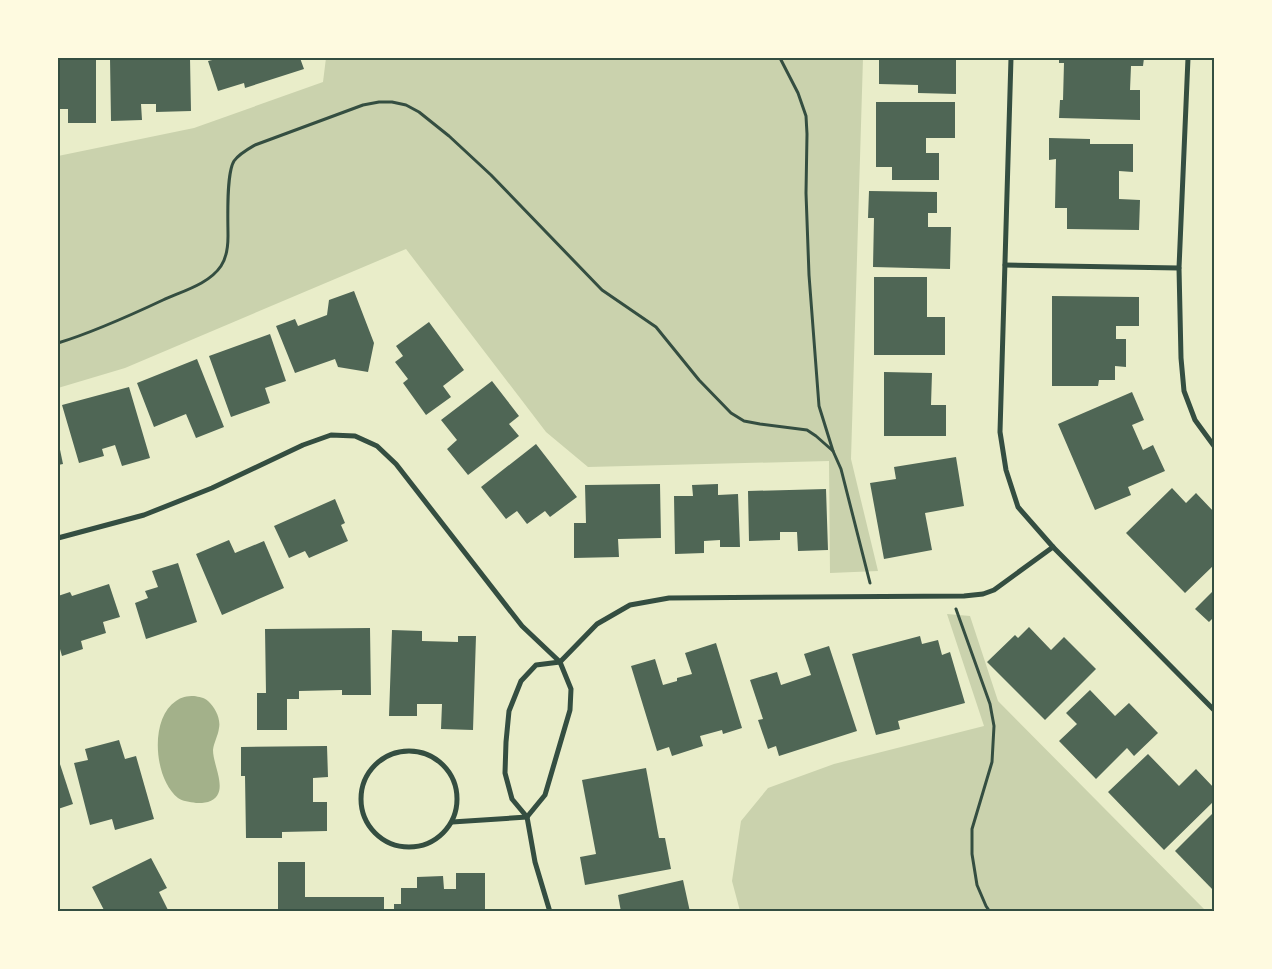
<svg xmlns="http://www.w3.org/2000/svg" width="1272" height="969" viewBox="0 0 1272 969" font-family="'Space Grotesk',sans-serif">
  <rect width="100%" height="100%" fill="#e9edc9"/>
  <!-- green -->
  <g fill="#cad2ad">
    <path d="M326 58H863L851 459 878 571 830 573 829 461 588 467 546 432 406 249 125 368 58 388V156L194 128 323 82Z"/>
    <path d="M947 614 970 616 998 701 1206 911H740L732 881 741 821 768 788 834 764 984 726Z"/>
  </g>
  <!-- water -->
  <path fill="#a3b18a" d="M194 696C199 697 204 697 208 701 215 707 221 719 219 728 218 736 214 742 213 750 213 767 231 794 208 802 204 803 200 803 196 803 190 802 182 801 178 798 154 779 149 719 176 701 181 697 187 696 194 696Z"/>
  <!-- building -->
  <g fill="#4f6655">
    <path d="M58 58H96V123H68V109H58Z"/>
    <path d="M110 58H190L191 111 156 112V104H141L142 120 111 121Z"/>
    <path d="M221 58H300L304 69 245 88 244 83 218 91 208 61Z"/>
    <path d="M879 58H956V94L918 93V85L879 84Z"/>
    <path d="M1059 58H1144L1143 66H1131L1130 90H1140V120L1059 118 1060 100H1063L1064 63H1059Z"/>
    <path d="M876 102H955V138H926V153H939V180H892V167H876Z"/>
    <path d="M1049 138 1090 139V144H1133V172L1119 171V199L1140 200 1139 230 1067 229V208H1055L1056 159 1049 160Z"/>
    <path d="M869 191 937 192V213H928V227H951L950 269 873 267 874 218H868Z"/>
    <path d="M874 277H927V317H945V355H874Z"/>
    <path d="M354 291 374 343 368 372 338 367 335 359 295 373 276 326 295 319 298 326 327 315 329 300Z"/>
    <path d="M1052 296 1139 297V326H1116V339H1126V367L1115 366V380H1099L1098 386H1052Z"/>
    <path d="M429 322 464 370 443 386 451 397 426 415 403 383 408 379 395 362 403 356 396 346Z"/>
    <path d="M270 334 286 381 265 388 270 403 231 417 209 356Z"/>
    <path d="M197 359 224 427 196 438 186 414 154 427 137 383Z"/>
    <path d="M884 372 932 373 931 405H946V436H884Z"/>
    <path d="M492 381 519 416 509 424 519 436 468 475 447 449 457 440 441 420Z"/>
    <path d="M129 387 150 458 122 466 115 445 102 449 104 456 79 463 62 405Z"/>
    <path d="M1132 392 1144 420 1132 425 1143 450 1153 445 1165 471 1128 487 1131 495 1095 510 1058 424Z"/>
    <path d="M58 440 63 464 58 465Z"/>
    <path d="M536 444 577 497 550 517 545 511 527 524 517 511 506 519 481 487Z"/>
    <path d="M956 457 964 506 925 513 932 550 884 559 870 483 896 479 894 467Z"/>
    <path d="M660 484 661 538 618 539 619 557 574 558V523H586L585 485Z"/>
    <path d="M718 484V495L738 494 740 547H720V540L704 541V553L675 554 674 496H693L692 485Z"/>
    <path d="M1172 488 1186 503 1196 493 1214 512V565L1185 593 1126 533Z"/>
    <path d="M826 489 828 550 798 551 797 532H780V540L749 541 748 491Z"/>
    <path d="M335 499 345 523 341 525 348 541 309 558 305 551 289 558 274 526Z"/>
    <path d="M229 540 235 553 264 541 284 588 222 615 196 554Z"/>
    <path d="M178 563 197 622 146 639 135 603 148 598 145 591 158 587 152 571Z"/>
    <path d="M109 584 120 617 103 622 106 633 81 641 83 649 62 656 58 642V596L70 592 72 596Z"/>
    <path d="M1214 590V620L1213 618 1209 622 1195 609Z"/>
    <path d="M1029 627 1051 650 1064 637 1096 669 1045 720 987 662 1015 635 1018 638Z"/>
    <path d="M370 628 371 695H342V690L299 691V699H287V730H257V693H266L265 629Z"/>
    <path d="M392 630 422 631V641L458 642V636H476L473 730 441 729 442 704H417V716H389Z"/>
    <path d="M920 636 922 644 938 640 942 655 950 652 965 703 898 721 900 729 876 735 852 654Z"/>
    <path d="M716 643 742 728 723 734 722 730 700 736 703 746 672 756 669 747 657 751 631 666 655 659 663 685 677 681V678L692 674 685 653Z"/>
    <path d="M829 646 857 731 779 756 776 746 768 749 758 720 763 719 750 680 777 672 781 685 811 675 804 654Z"/>
    <path d="M1090 690 1115 716 1129 703 1158 733 1134 756 1127 748 1096 779 1059 741 1077 724 1066 713Z"/>
    <path d="M119 740 125 759 136 756 154 819 115 830 112 819 90 825 74 763 88 760 85 749Z"/>
    <path d="M327 746 328 777 313 778V802H327V831L282 832V838H246L245 776H241V747Z"/>
    <path d="M1148 754 1179 786 1196 769 1214 788V801L1164 850 1108 792Z"/>
    <path d="M58 758 73 804 58 809Z"/>
    <path d="M646 768 659 838H665L671 869 585 885 580 857 596 854 582 780Z"/>
    <path d="M1214 812V891L1175 851Z"/>
    <path d="M151 858 167 888 159 892 169 912H105L92 887Z"/>
    <path d="M278 862H305V897H384V912H278Z"/>
    <path d="M456 873H485V912H394V904H401V888H417V877L443 876 444 889H456Z"/>
    <path d="M683 880 690 912H621L618 895Z"/>
  </g>
  <g fill="none" stroke-linecap="round" stroke-linejoin="round">
    <!-- path -->
    <g stroke="#344e41" stroke-width="3">
      <path d="M780 58 798 93 806 116 807 134 806 193 809 275 819 406 833 451"/>
      <path d="M58 343C94 332 129 316 163 300 183 291 209 284 221 266 227 257 228 246 228 236 228 219 226 174 234 161 239 154 248 149 255 145L363 105 379 102H392L406 105 419 112 449 136 491 175 602 290 656 327 699 380 731 413 744 421 760 424 807 430 816 436 833 451 841 469 870 583"/>
      <path d="M956 609 990 704 994 726 992 762 972 829V854L977 885 986 906 990 912"/>
    </g>
    <!-- minor -->
    <g stroke="#344e41" stroke-width="5">
      <path d="M1011 58 1000 432 1006 470 1018 507 1053 547 1214 710"/>
      <path d="M1188 58 1179 268 1181 358 1184 391 1195 420 1214 446"/>
      <path d="M1005 265 1179 268"/>
      <path d="M58 538 144 515 212 488 303 445 331 435 355 436 377 446 396 464 522 626 560 662 571 689 570 710 545 795 527 817"/>
      <circle cx="409" cy="799" r="48"/>
      <path d="M452 822 527 817"/>
      <path d="M550 912 535 862 527 817 512 799 505 773 506 742 509 711 521 681 536 665 560 662 597 624 630 605 669 598 964 596 983 594 994 590 1053 547"/>
    </g>
  </g>
  <!-- border -->
  <rect width="1272" height="969" fill="none" stroke="#fefae0" stroke-width="118"/>
  <rect x="59" y="59" width="1154" height="851" fill="none" stroke="#344e41" stroke-width="2"/>
</svg>
